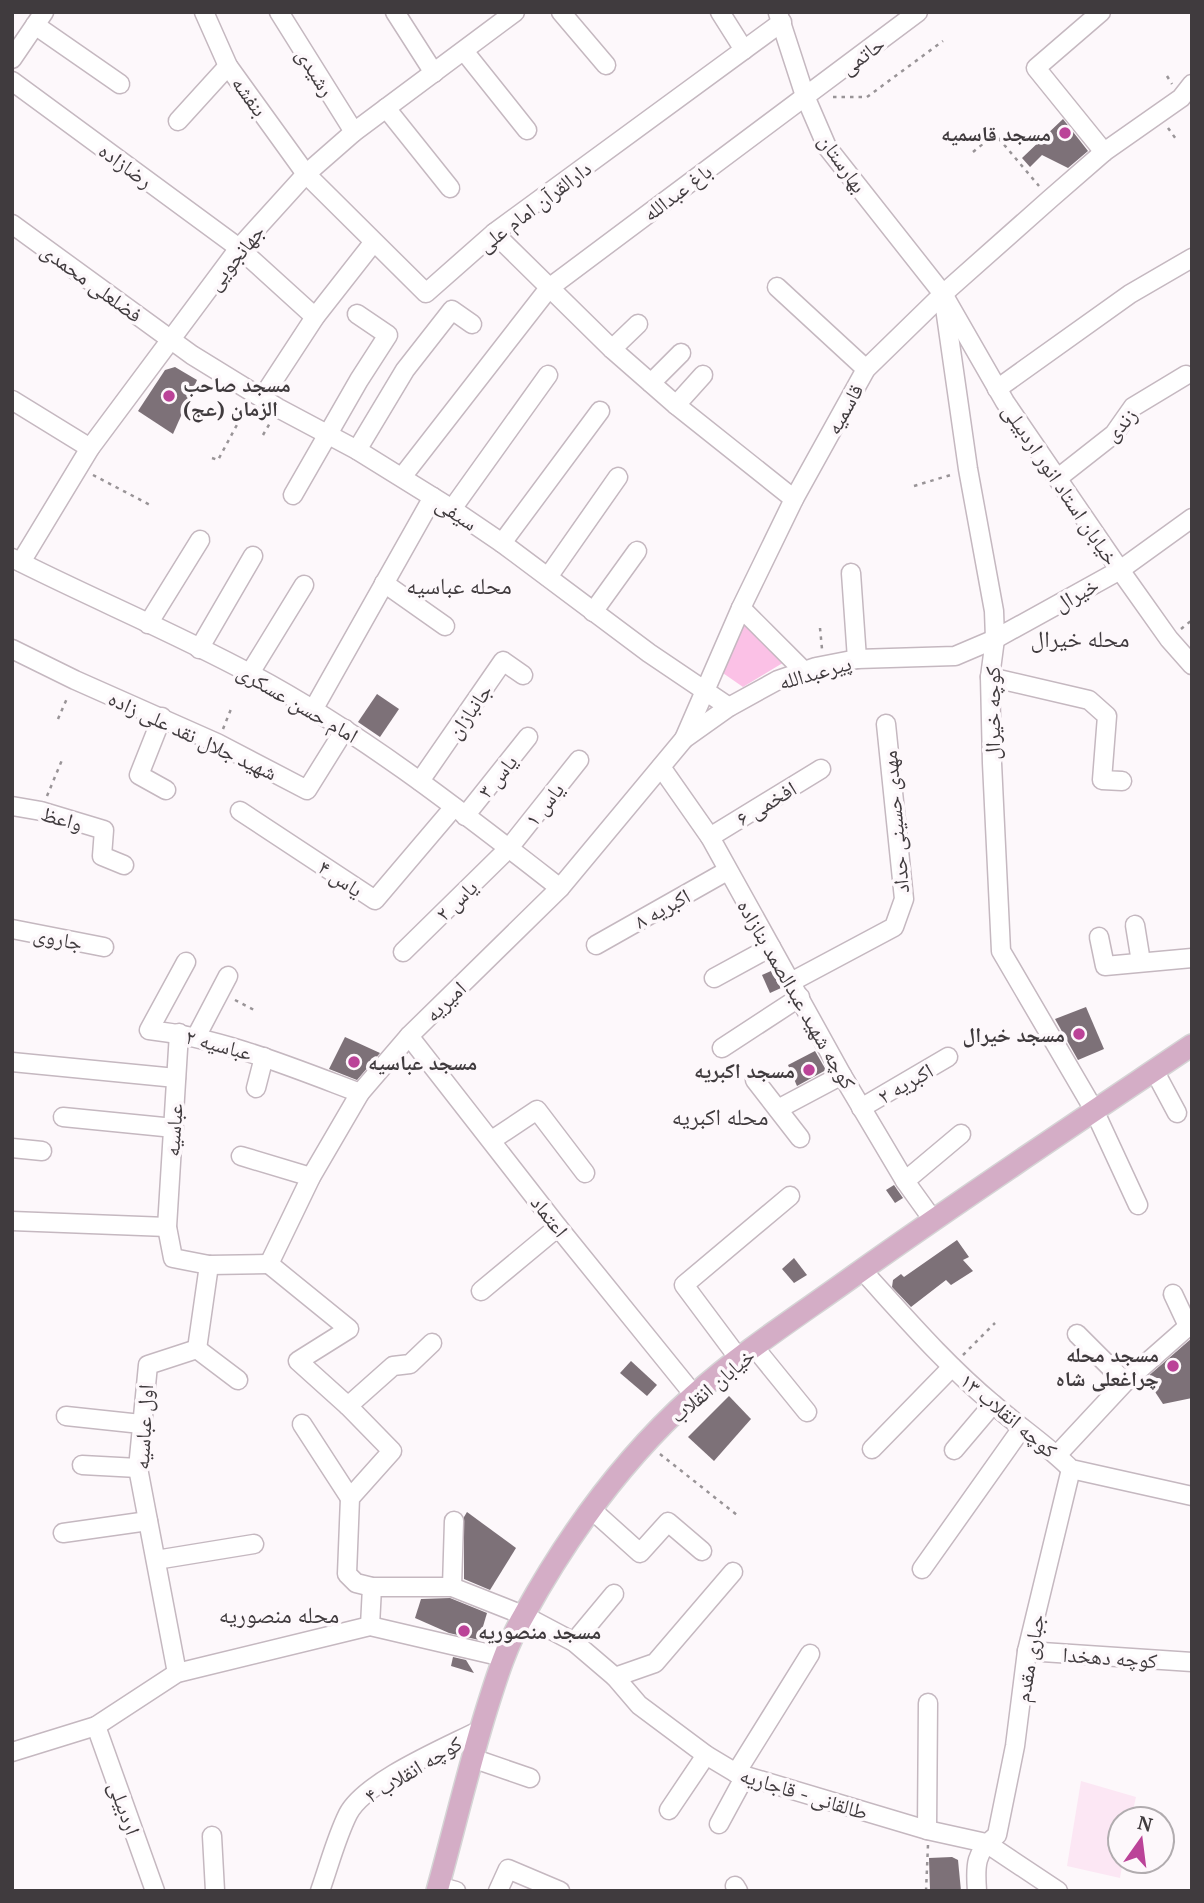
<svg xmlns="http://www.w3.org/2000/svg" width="1204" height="1903" viewBox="0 0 1204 1903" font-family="'PT Serif','Noto Naskh Arabic',serif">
  <rect width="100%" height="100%" fill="#fdf8fb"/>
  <!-- built -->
  <path fill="#fce7f4" d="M1081 1781 1136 1797 1131 1819H1120V1861H1123L1120 1878 1067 1866Z"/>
  <!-- green -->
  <path fill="#fbc1e6" d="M743 618 786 661 743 687 720 671Z"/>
  <!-- building -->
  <g fill="#7d7178">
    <path d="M1063 119 1088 151 1068 168 1042 155 1030 167 1022 158Z"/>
    <path d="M175 367 197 380 173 434 138 411 165 370Z"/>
    <path d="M377 694 399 709 380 737 358 722Z"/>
    <path d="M771 971 781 988 770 993 762 975Z"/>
    <path d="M1086 1007 1104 1049 1078 1060 1055 1019Z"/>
    <path d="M345 1037 380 1053 357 1080 329 1069Z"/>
    <path d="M815 1051 826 1070 797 1086 788 1065Z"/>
    <path d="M894 1185 903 1198 895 1203 886 1190Z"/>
    <path d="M957 1240 969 1257 963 1260 973 1271 951 1285 946 1280 911 1307 892 1287 893 1280 901 1274 904 1277Z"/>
    <path d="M794 1258 807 1275 794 1283 782 1269Z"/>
    <path d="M1192 1338V1398L1163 1404 1146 1378Z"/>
    <path d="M631 1361 657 1385 647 1396 620 1373Z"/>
    <path d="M729 1396 751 1419 714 1461 688 1437Z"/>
    <path d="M467 1512 516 1548 490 1590 464 1579V1517Z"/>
    <path d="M450 1598 487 1613 479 1640 449 1633 415 1618 421 1599Z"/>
    <path d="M453 1657 466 1660 474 1673 451 1666Z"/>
    <path d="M952 1857 958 1860 961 1891H930L929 1858Z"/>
  </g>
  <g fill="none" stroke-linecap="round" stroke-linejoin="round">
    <!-- minor casing -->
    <g stroke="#c5b8c0" stroke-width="21">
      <g id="minor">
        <path d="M204 12 228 66 306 174 426 293 494 233 782 22"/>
        <path d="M279 12 354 132"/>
        <path d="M395 12 434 73"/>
        <path d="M561 12 606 65"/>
        <path d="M720 12 744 50"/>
        <path d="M1101 12 1036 68 1104 152"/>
        <path d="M778 13 805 96 827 147 943 294 1005 402 1120 570 1169 639 1192 665"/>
        <path d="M35 25 120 84"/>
        <path d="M464 51 527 130"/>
        <path d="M12 59 44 12"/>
        <path d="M12 81 239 248 315 317"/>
        <path d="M386 108 450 188"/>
        <path d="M178 121 228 66"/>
        <path d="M12 224 192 355 278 408 357 450 452 509 502 543 649 653 729 707"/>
        <path d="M494 233 612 349 676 405 794 499"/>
        <path d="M777 287 866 369"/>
        <path d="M943 294 968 469 994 611 995 639 990 677 992 763 1001 951 1094 1110 1138 1205"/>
        <path d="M612 349 638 324"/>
        <path d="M651 383 681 353"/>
        <path d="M997 389 1130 294 1192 258"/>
        <path d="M262 398 315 317 373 243"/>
        <path d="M12 400 90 448"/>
        <path d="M676 405 703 375"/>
        <path d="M357 450 405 370 452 310 472 324"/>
        <path d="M402 477 549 288 918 12"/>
        <path d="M1058 478 1114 434 1133 407 1186 375"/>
        <path d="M293 495 359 380 388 335 357 314"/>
        <path d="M452 509 548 375"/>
        <path d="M502 543 600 411"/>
        <path d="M12 558C91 598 173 632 251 674 362 733 461 811 560 888"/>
        <path d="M21 562 90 448 239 248 306 174 354 132 515 12"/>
        <path d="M851 573 857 659"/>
        <path d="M548 577 618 477"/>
        <path d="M384 583 445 626"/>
        <path d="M741 608 804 671"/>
        <path d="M593 612 637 551"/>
        <path d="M148 624 200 540"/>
        <path d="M12 649 75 680 217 743 307 790 345 729"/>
        <path d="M199 649 253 556"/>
        <path d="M250 673 304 585"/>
        <path d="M990 677 1089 700 1107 716 1102 780 1122 781"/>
        <path d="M313 710 433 497"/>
        <path d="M162 717 139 775 166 790"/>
        <path d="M684 739 741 608 794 499 866 369 943 294 1050 199 1104 152 1181 98 1192 84"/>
        <path d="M661 767 710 837 842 1075 905 1181 933 1220"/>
        <path d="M420 781 503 661 523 675"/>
        <path d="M12 806 41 811 104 830 102 856 124 865"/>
        <path d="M240 811 375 900 454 807"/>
        <path d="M465 816 528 737"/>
        <path d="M710 837 821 769"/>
        <path d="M1135 925 1141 962"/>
        <path d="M12 929 104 947"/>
        <path d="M1099 937 1105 966 1192 958"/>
        <path d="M596 945 727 871"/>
        <path d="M403 952 509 848 579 760"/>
        <path d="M186 962 149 1030C222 1038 291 1067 360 1093"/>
        <path d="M714 978 771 947"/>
        <path d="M791 982 894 927 904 899 886 724"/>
        <path d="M179 1033 167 1227 173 1258 209 1265 269 1264"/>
        <path d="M409 1036 558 1227 694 1395"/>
        <path d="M196 1037 228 976"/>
        <path d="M722 1048 800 997"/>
        <path d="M12 1062 176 1078"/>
        <path d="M1154 1070 1177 1113"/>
        <path d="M755 1080 800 1138"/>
        <path d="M256 1088 264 1057"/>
        <path d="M861 1108 948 1057"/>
        <path d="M778 1109 842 1075"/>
        <path d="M63 1117 174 1128"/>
        <path d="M492 1140 537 1110 585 1173"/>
        <path d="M12 1148 42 1151"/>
        <path d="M241 1156 311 1177"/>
        <path d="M905 1181 961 1134"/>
        <path d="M12 1221 167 1227"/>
        <path d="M269 1264 311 1177 360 1093 409 1036 560 888 684 739 729 707 778 680 816 667 857 659 955 656 995 639 1120 570 1192 518"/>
        <path d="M269 1264 349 1329 298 1361 348 1406 392 1451 350 1498 347 1574 356 1583 372 1587H452L523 1615 574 1642 615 1677 639 1705 706 1755 736 1773 927 1830 986 1843 1058 1891"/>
        <path d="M862 1270C904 1316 945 1364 993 1404 1018 1426 1047 1445 1071 1469L1192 1496"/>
        <path d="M481 1291 558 1227"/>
        <path d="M1173 1294 1188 1326"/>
        <path d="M1077 1334 1125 1382"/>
        <path d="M755 1348 807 1412"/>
        <path d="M197 1349 209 1265"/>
        <path d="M740 1360 684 1285 790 1196"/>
        <path d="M348 1406 393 1366 410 1364 432 1343"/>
        <path d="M66 1416 141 1424"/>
        <path d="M302 1424 350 1498"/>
        <path d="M872 1449 952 1367"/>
        <path d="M954 1450 993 1404"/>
        <path d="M1057 1455 1125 1382 1192 1323"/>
        <path d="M82 1465 138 1468"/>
        <path d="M591 1509 640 1553 668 1522 702 1551"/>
        <path d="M63 1533 148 1521"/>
        <path d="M156 1560 254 1544"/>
        <path d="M922 1569 1022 1428"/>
        <path d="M452 1587 454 1521"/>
        <path d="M370 1626 372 1587"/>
        <path d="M574 1642 614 1594"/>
        <path d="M1027 1651 1192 1662"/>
        <path d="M177 1673 138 1468 148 1365 197 1349 238 1380"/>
        <path d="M615 1677 655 1663 733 1572"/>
        <path d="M96 1726 155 1891"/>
        <path d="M12 1752 96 1726 177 1673 370 1626 503 1657"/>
        <path d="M472 1758 530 1778"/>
        <path d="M736 1773 810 1654"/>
        <path d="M669 1810 706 1755"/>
        <path d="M719 1824 745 1776"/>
        <path d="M927 1830 928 1703"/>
        <path d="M212 1836 215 1891"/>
        <path d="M438 1886 456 1891"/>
        <path d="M735 1886 738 1891"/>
        <path d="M320 1891C329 1866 336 1838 348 1814 365 1781 447 1747 480 1730"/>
        <path d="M498 1891 508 1869 560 1891"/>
        <path d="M977 1891C975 1865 975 1852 997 1835L1015 1746 1027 1651 1071 1469"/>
      </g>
    </g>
    <!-- major casing -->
    <g stroke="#d5d4d5" stroke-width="24">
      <path id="major" d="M437 1891C454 1830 468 1769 487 1708 497 1676 507 1644 524 1615 568 1535 625 1457 693 1396 743 1351 801 1314 855 1275 966 1196 1079 1121 1192 1045"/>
    </g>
    <!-- path -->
    <g stroke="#999497" stroke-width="2.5" stroke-dasharray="3.5 5" stroke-linecap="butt">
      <path d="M1167 76 1172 84"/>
      <path d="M833 97H867L943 41"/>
      <path d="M1168 128 1176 139"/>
      <path d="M973 152 995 134 1039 186"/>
      <path d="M263 435 270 423"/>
      <path d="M212 458 218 460 246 408"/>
      <path d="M93 475 152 506"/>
      <path d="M914 486 954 474"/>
      <path d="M820 628 822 649"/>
      <path d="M1181 629 1192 620"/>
      <path d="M58 719 68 696"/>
      <path d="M223 729 231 709"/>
      <path d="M47 796 62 760"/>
      <path d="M235 1000 256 1011"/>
      <path d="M963 1355 995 1323"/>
      <path d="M660 1454 737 1515"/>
      <path d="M926 1891 928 1845"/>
    </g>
    <!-- minor -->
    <use href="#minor" stroke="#fff" stroke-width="18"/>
    <!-- major -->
    <use href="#major" stroke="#d4adc6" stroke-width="21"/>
  </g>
  <!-- markers -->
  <g fill="#bb4398" stroke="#fdf8fb" stroke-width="2.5">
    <circle cx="1065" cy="133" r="7"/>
    <circle cx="169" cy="396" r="7"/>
    <circle cx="1079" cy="1034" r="7"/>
    <circle cx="354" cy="1062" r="7"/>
    <circle cx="809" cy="1070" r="7"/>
    <circle cx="1173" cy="1366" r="7"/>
    <circle cx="464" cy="1631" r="7"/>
  </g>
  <g text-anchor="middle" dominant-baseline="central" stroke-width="7" stroke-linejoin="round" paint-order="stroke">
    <!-- street labels -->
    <g font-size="21" fill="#403b3e" stroke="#fdf8fb">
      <text transform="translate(862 55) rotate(-36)">حاتمی</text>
      <text transform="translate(316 72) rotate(58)">رشیدی</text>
      <text transform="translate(250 96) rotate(54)">بنفشه</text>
      <text transform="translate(843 163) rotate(55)">بهارستان</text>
      <text transform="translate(126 165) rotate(36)">رضازاده</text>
      <text transform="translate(677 192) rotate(-37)">باغ عبدالله</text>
      <text transform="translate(534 206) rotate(-37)">دارالقرآن امام علی</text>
      <text transform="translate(235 257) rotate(-51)">جهانجویی</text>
      <text transform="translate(92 282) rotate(36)">فضلعلی محمدی</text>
      <text transform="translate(844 409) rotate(-61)">قاسمیه</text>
      <text transform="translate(1120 424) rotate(-47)">زندی</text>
      <text transform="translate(1061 484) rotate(56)">خیابان استاد انور اردبیلی</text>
      <text transform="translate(457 513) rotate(33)">سیفی</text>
      <text transform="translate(1076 594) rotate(-29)">خیرال</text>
      <text transform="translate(815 672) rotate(-16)">پیرعبدالله</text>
      <text transform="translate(298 703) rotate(30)">امام حسن عسکری</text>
      <text transform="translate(469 711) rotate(-55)">جانبازان</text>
      <text transform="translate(992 713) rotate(-90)">کوچه خیرال</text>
      <text transform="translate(193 735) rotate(25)">شهید جلال نقد علی زاده</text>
      <text transform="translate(497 776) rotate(-51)">یاس ۳</text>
      <text transform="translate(766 803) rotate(-31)">افخمی ۶</text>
      <text transform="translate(544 804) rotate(-52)">یاس ۱</text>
      <text transform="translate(62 818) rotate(16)">واعظ</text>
      <text transform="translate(895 822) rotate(-95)">مهدی حسینی حداد</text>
      <text transform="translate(341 878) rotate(34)">یاس ۴</text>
      <text transform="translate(456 900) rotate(-44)">یاس ۲</text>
      <text transform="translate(662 908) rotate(-29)">اکبریه ۸</text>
      <text transform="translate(58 938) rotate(11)">جاروی</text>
      <text transform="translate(797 994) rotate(60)">کوچه شهید عبدالصمد بنازاده</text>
      <text transform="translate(445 1001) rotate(-44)">امیریه</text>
      <text transform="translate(219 1044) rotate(15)">عباسیه ۲</text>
      <text transform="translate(905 1083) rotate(-30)">اکبریه ۲</text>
      <text transform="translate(173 1130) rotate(-86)">عباسیه</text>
      <text transform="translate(550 1216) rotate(52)">اعتماد</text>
      <text transform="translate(712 1385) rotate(-40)">خیابان انقلاب</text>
      <text transform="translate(1009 1415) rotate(40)">کوچه انقلاب ۱۳</text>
      <text transform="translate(143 1427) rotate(-87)">اول عباسیه</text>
      <text transform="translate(1110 1657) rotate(4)">کوچه دهخدا</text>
      <text transform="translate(1029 1658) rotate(-80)">جباری مقدم</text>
      <text transform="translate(413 1769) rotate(-31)">کوچه انقلاب ۴</text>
      <text transform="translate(804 1793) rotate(17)">طالقانی - قاجاریه</text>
      <text transform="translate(125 1808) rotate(70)">اردبیلی</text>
    </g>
    <!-- poi labels -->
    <g font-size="21" font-weight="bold" fill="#403b3e" stroke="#fdf8fb" text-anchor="end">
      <text x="1051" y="133">مسجد قاسمیه</text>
      <text x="183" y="384" text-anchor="start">مسجد صاحب<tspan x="183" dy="24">الزمان (عج)</tspan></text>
      <text x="1065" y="1034">مسجد خیرال</text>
      <text x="368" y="1062" text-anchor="start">مسجد عباسیه</text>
      <text x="795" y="1070">مسجد اکبریه</text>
      <text x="1159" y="1354">مسجد محله<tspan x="1159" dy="24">چراغعلی شاه</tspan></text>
      <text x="478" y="1631" text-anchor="start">مسجد منصوریه</text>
    </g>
    <!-- neighbourhood labels -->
    <g font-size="23" fill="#403b3e" stroke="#fdf8fb">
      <text x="459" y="585">محله عباسیه</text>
      <text x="1080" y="638">محله خیرال</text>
      <text x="720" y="1116">محله اکبریه</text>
      <text x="279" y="1614">محله منصوریه</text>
    </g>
  </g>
  <!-- border -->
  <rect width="1204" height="1903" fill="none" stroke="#403b3e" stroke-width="28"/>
  <!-- north arrow -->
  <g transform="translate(1141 1840) rotate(14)"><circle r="33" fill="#fdf8fb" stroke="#b1acaf" stroke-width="2"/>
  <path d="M0-5L12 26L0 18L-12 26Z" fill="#bb4398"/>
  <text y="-10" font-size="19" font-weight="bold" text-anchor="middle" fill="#403b3e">N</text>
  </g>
</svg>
